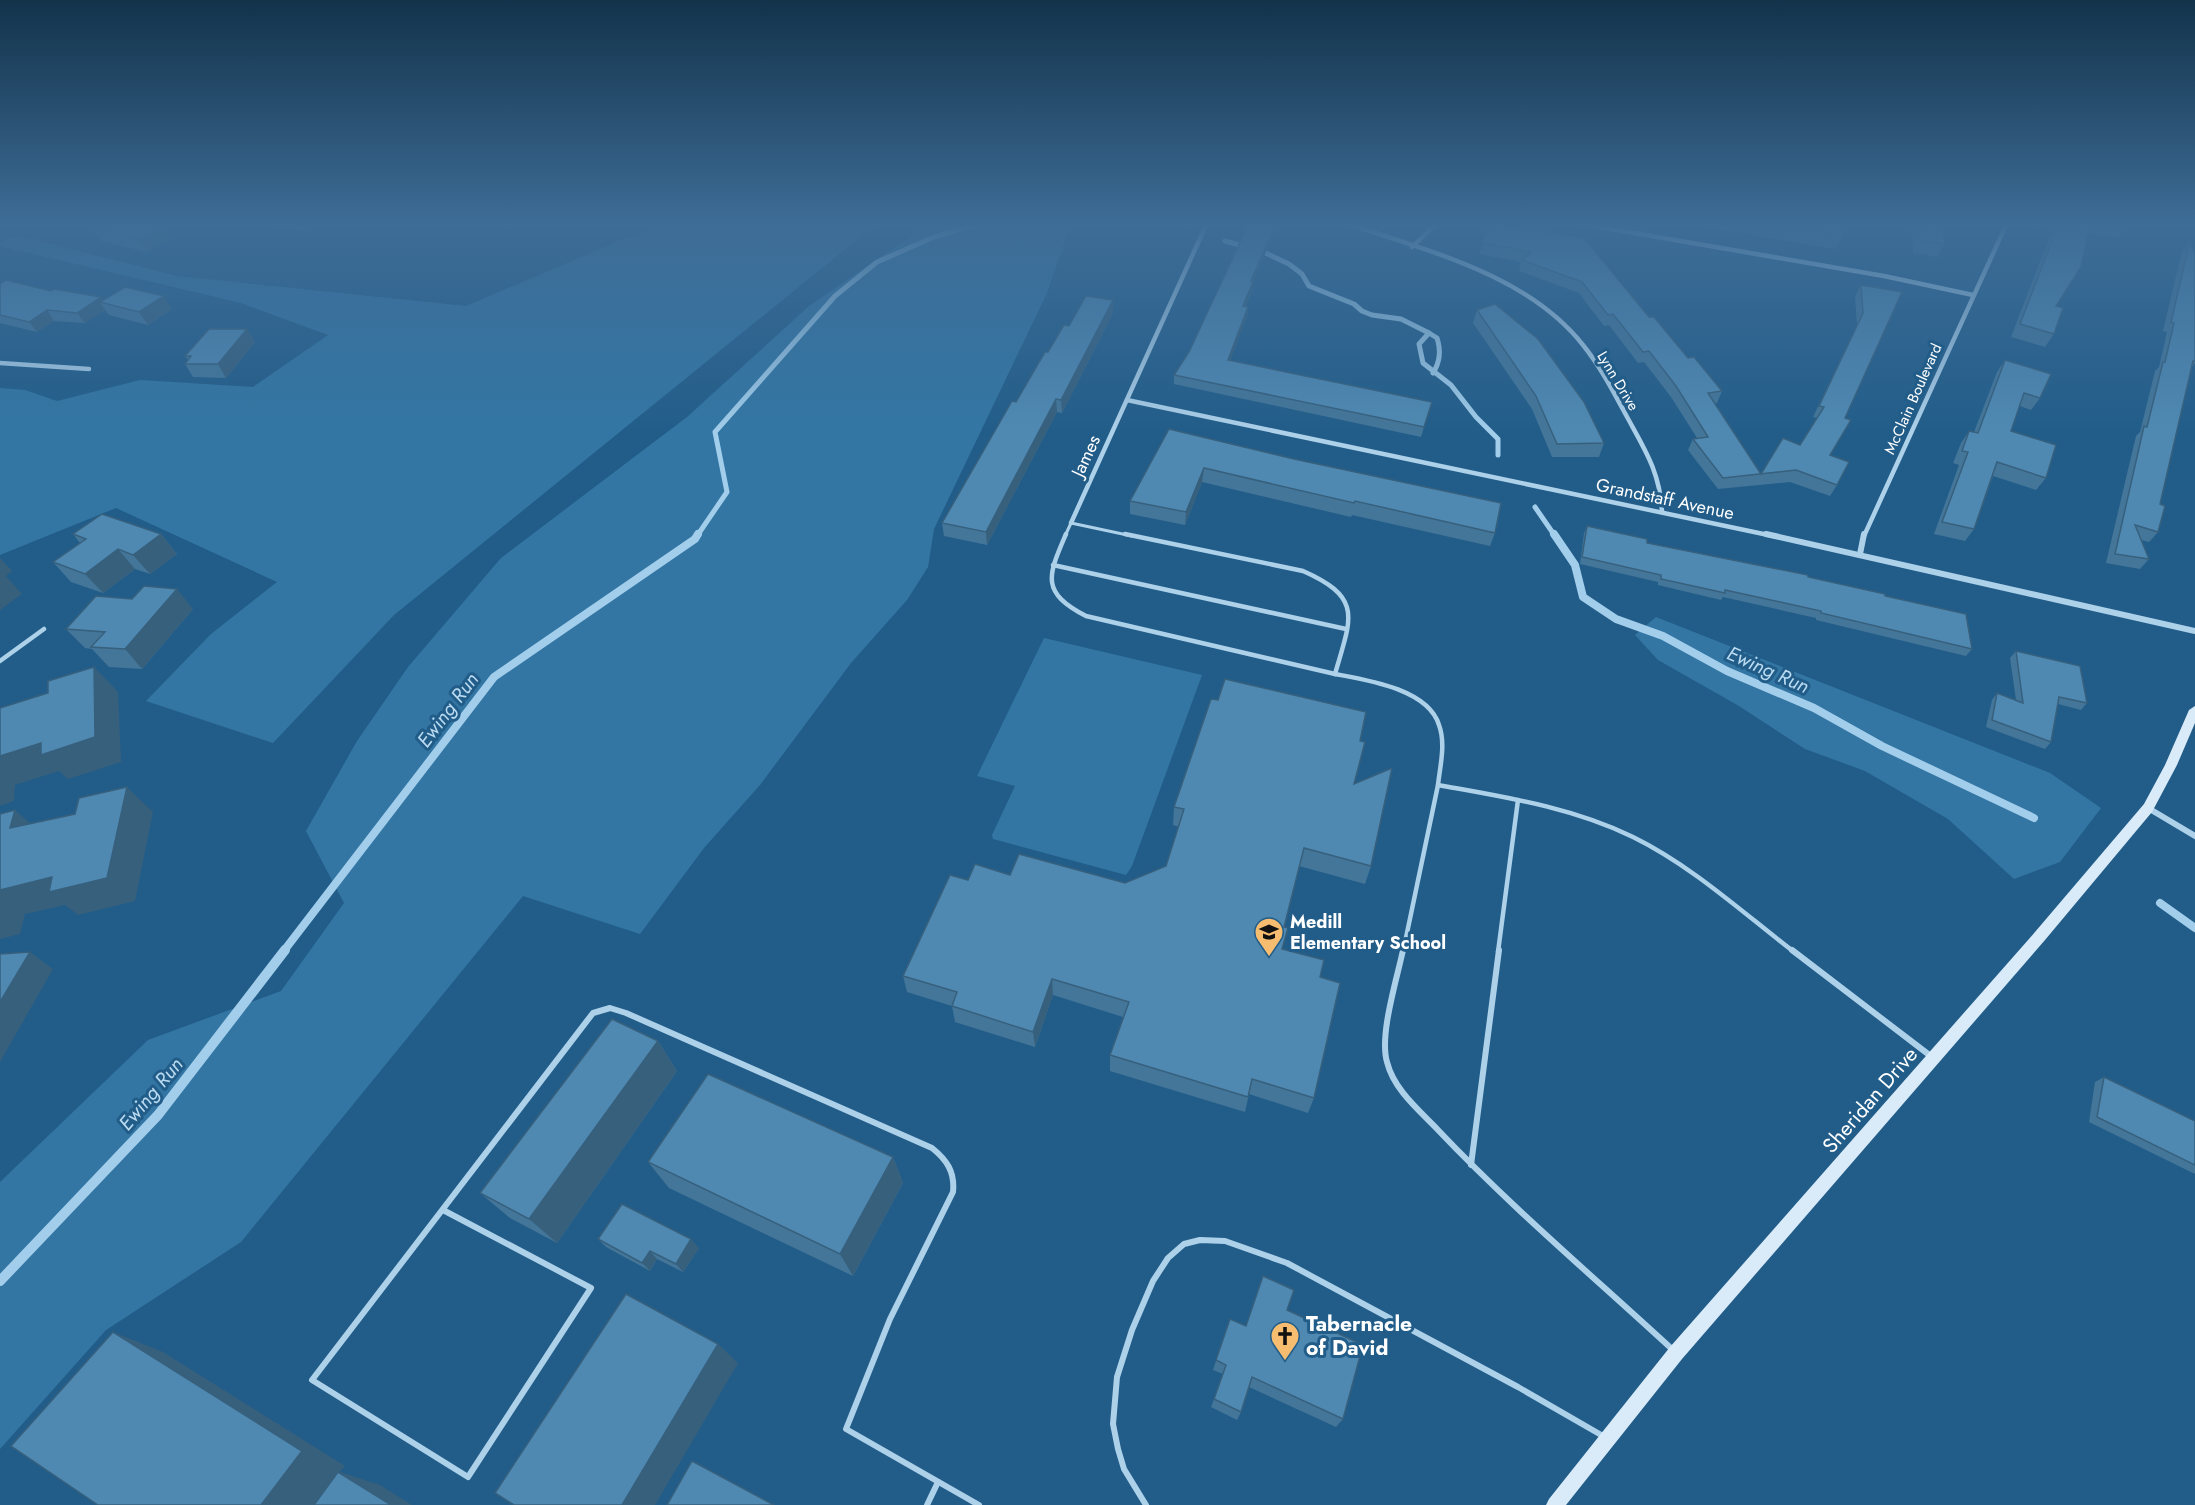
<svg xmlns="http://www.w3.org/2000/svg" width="2195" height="1505" viewBox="0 0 2195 1505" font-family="Jost,sans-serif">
  <rect width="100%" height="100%" fill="#225d89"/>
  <!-- green -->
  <g fill="#3376a4">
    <path d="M690 223H882L864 234 394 615 273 743 146 701 211 634 277 582 116 508 0 555V388L25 390 57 401 140 380 253 387 328 335 241 303 0 246V242L16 235 177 276 466 306 633 235Z"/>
    <path d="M930 223H1071L1047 293 934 529 928 567 907 600 851 663 760 785 704 848 640 934 523 896 241 1242 106 1330 0 1449V1182L148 1040 281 991 344 903 306 831 357 741 408 667 501 558 687 417 809 306Z"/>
    <path d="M1656 617 2050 773 2101 808 2060 862 2014 879 1948 819 1865 771 1805 749 1739 706 1658 660 1635 635Z"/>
    <path d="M1044 638 1202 675 1132 866 1126 875 993 839 992 835 1015 786 977 776Z"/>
  </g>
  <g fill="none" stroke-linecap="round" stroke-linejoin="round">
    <!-- stream-far2 -->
    <g stroke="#a2ceeb" stroke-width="5">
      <path d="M1184 223 1190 225"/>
      <path d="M1225 241 1247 247"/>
      <path d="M1259 250 1289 264 1302 274 1309 286 1354 304 1362 311 1372 315 1401 319 1429 333 1419 344 1423 363 1451 385 1476 417 1498 439V455"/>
      <path d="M1429 333 1437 338C1441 350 1440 362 1433 373"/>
      <path d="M1535 507 1555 536"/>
      <path d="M697 536 727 492 715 432 835 296 877 262 934 237 981 223"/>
    </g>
    <!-- stream-far1 -->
    <g stroke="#a2ceeb" stroke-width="8">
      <path d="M1554 534 1575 565 1583 597 1616 619 1663 636 1727 671 1814 708 1882 746 2034 818"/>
      <path d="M2160 903 2195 928"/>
      <path d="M283 952 494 677 695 539 698 534"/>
    </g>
    <!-- stream -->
    <path stroke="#a2ceeb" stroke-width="10" d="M0 1281 158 1115 285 950"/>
    <!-- lane-far2 -->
    <path stroke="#aed1ea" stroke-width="3" d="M1065 536 1071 523 1132 536"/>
    <!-- lane-far1 -->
    <g stroke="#aed1ea" stroke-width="4.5">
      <path d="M1066 534C1048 576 1040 592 1086 616L1335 674"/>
      <path d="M1125 534 1303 571C1364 598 1351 618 1335 674"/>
      <path d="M1053 565 1346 629"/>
      <path d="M0 661 44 629"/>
      <path d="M1335 674C1367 680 1428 689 1439 725 1446 744 1440 766 1438 785"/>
      <path d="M1403 952 1438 785C1504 797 1572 807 1633 837 1692 866 1742 912 1794 952"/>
      <path d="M1498 952 1518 800"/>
    </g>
    <!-- lane -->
    <g stroke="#aed1ea" stroke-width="6">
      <path d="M1403 950C1397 979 1379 1035 1387 1062 1394 1090 1419 1110 1438 1130 1512 1208 1595 1278 1674 1351"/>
      <path d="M1792 950 1932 1057"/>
      <path d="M1471 1165 1499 950"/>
      <path d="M443 1210 591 1288 468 1477 312 1380 593 1013 610 1008 626 1013 932 1148C947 1160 955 1172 953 1192L890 1319 846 1429 979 1505"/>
      <path d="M927 1505 938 1482"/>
      <path d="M1146 1505 1124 1469 1118 1449 1113 1424 1117 1377 1132 1330 1153 1281 1168 1258 1184 1244 1200 1240 1225 1241 1287 1263 1518 1387 1603 1436"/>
    </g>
    <!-- street-far1 -->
    <g stroke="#aed1ea" stroke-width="4.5">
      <path d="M1346 223C1427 251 1527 274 1583 345 1600 366 1613 391 1626 415 1645 450 1660 472 1662 512"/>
      <path d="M1576 223 1884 276 1973 295"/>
      <path d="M1412 247 1437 223"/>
      <path d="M0 363 89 369"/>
      <path d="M1127 400 1773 536"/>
      <path d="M1071 523 1207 223"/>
      <path d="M1864 536 2007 223"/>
    </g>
    <!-- street -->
    <g stroke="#aed1ea" stroke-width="6">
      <path d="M1766 534 2195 631"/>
      <path d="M1860 554 1864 534"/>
      <path d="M2148 808 2195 836"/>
    </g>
    <!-- secondary -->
    <path fill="#d9ebf8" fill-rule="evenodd" d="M2195 706V723L2177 765 2152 812 2045 940 1682 1359 1566 1505H1546L1549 1499 1670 1347 2035 932 2144 804 2165 765 2189 710Z"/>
  </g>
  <!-- wall -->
  <g fill="#447699">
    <path d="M274 223H319L306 231 276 226Z"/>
    <path d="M1490 223 1649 317 1688 358 1722 391 1717 403H1715L1761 474 1800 445 1817 418 1813 417 1857 325 1855 296 1861 285 1902 292 1845 418 1830 455 1837 485 1830 496 1790 482 1718 489 1688 450 1693 439 1697 438 1671 397 1644 362 1638 363 1609 325 1604 326 1579 293 1519 271 1521 262 1479 254Z"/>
    <path d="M1682 223H1842L1843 236 1836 249Z"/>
    <path d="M1911 223H1942L1945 244 1937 257 1913 253Z"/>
    <path d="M2062 223H2127V226L2119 238 2088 233 2056 306 2054 334 2045 347 2011 337 2049 238 2058 225 2063 226Z"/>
    <path d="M93 229 172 238 147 252 101 241Z"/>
    <path d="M2190 241 2195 255V363L2192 367 2160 504 2158 532 2149 542 2141 540 2149 559 2140 569 2106 563 2136 436 2140 432 2155 371 2159 367 2167 332 2163 331 2182 251Z"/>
    <path d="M1253 283 1252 291 1246 306 1248 307 1247 316 1230 360 1429 411 1421 437 1174 384V375Z"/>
    <path d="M0 284 51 291 103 300 172 309 148 325 109 315 105 310 85 323 54 321 37 332 0 323Z"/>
    <path d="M1477 310 1604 443 1599 457H1552L1532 409 1473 323Z"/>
    <path d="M1113 313 1062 413 1057 412 987 545 944 536 942 523 1048 352 1069 326Z"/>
    <path d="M247 329 255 342 226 378 193 377 185 364 188 360 185 356Z"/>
    <path d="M2005 360 2040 398 2031 410 2020 406 2011 431 2046 478 2036 490 1993 476 1974 529 1965 541 1934 534 1959 465 1953 463 1961 443 1969 431 1974 432 1997 372Z"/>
    <path d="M1169 429 1495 533 1490 546 1352 515 1351 517 1202 482 1185 525 1130 514V501Z"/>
    <path d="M1587 526 1647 543 1808 577 1885 596 1972 649 1966 656 1816 620V618L1723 597 1721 600 1658 585V582L1580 564 1584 533Z"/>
    <path d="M73 534H161L177 554 150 574 135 569 103 593 71 582 53 562 80 543Z"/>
    <path d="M193 609 142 669 109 667 92 649 85 648 66 629Z"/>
    <path d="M2016 651 2087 703 2081 710 2058 704 2051 742 2045 749 1986 727 1992 700 1997 693 2016 700 2010 658Z"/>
    <path d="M1360 741 1354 784 1371 866 1365 884 1299 866 1284 927 1283 949 1320 977 1314 1098 1308 1113 1249 1094 1245 1112 1110 1071V1055L1123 1017 1053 995 1035 1047 955 1022 952 1006 907 992 903 976 968 880 1010 875 1125 883 1166 866 1179 827 1173 825 1174 807Z"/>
    <path d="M658 1041 677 1071 557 1243 510 1218 480 1193Z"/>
    <path d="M2104 1077 2195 1121V1174L2089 1122 2095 1082Z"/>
    <path d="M893 1157 903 1183 853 1276 669 1188 648 1162Z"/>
    <path d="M598 1239 699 1248 683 1272 657 1259 650 1271 606 1247Z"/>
    <path d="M1263 1276 1287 1310 1343 1419 1336 1427 1249 1387 1241 1412 1237 1420 1211 1407 1223 1374 1213 1370 1230 1319 1246 1326Z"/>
  </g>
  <!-- shaded-wall -->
  <g fill="#37607d">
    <path d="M22 223H33L23 225Z"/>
    <path d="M302 223H319L306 231Z"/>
    <path d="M1276 223H1278L1253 283 1252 291 1242 315 1243 306 1251 281Z"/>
    <path d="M164 225 172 238 147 252 139 240Z"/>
    <path d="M164 296 172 309 148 325 139 312Z"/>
    <path d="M101 297 106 304 100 302 105 310 85 323 77 313Z"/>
    <path d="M1113 300V313L1062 413 1061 400Z"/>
    <path d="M1248 307 1247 316 1227 369 1228 360Z"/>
    <path d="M47 310 54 321 37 332 29 322Z"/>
    <path d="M247 329 255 342 226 378 218 364Z"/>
    <path d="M1056 399 1057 412 987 545 986 532Z"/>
    <path d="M1204 468 1202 482 1185 525 1186 512Z"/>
    <path d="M161 534 177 554 150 574 133 555Z"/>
    <path d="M118 549 135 569 103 593 85 574Z"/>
    <path d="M0 558 12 571 6 576 22 594 0 610Z"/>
    <path d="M177 589 193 609 142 669 125 649Z"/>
    <path d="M94 667 118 692 121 762 68 779 59 771 15 785 14 801 0 806V756Z"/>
    <path d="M127 787 153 812 135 901 78 915 65 905 25 914 20 934 0 939V890Z"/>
    <path d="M15 810 44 835 10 828Z"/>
    <path d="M30 952 53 969 0 1062V1002Z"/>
    <path d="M1052 979 1053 995 1035 1047 1033 1032Z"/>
    <path d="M658 1041 677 1071 557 1243 529 1219Z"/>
    <path d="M893 1157 903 1183 853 1276 840 1254Z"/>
    <path d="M691 1239 699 1248 683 1272 676 1264Z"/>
    <path d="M650 1251 657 1259 650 1271 642 1263Z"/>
    <path d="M113 1332 163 1352 345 1466 340 1472 380 1485 412 1505H261Z"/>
    <path d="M718 1344 738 1363 655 1505H622Z"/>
  </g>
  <!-- building -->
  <g fill="#4f89b2" stroke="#37607d" stroke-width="1.5">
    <path d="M104 223H153L164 225 139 240 93 229Z"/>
    <path d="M1250 223H1276L1251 281 1253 282 1243 306 1248 307 1228 360 1432 402 1424 427 1174 375 1189 352 1248 225Z"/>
    <path d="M1490 223 1584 238 1649 317H1654L1688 358 1694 357 1722 391 1708 393 1761 474 1783 438 1800 445 1824 407 1819 406 1863 313 1861 285 1902 292 1845 418 1851 420 1830 455 1849 462 1837 485 1796 470 1723 478 1693 439 1708 437 1676 386 1649 351 1643 352 1613 314 1608 315 1582 282 1522 260 1531 252 1482 243Z"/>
    <path d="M1762 223H1842L1843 236Z"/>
    <path d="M1919 223H1942L1945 244 1920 240Z"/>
    <path d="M2073 223H2090L2081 267 2056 306 2063 308 2054 334 2020 324 2058 225 2076 229Z"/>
    <path d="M2110 223H2127V226Z"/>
    <path d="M2190 241 2195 255V361H2193L2160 504 2165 506 2158 532 2135 525 2149 559 2115 554 2144 426 2147 427 2163 362H2165L2174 323 2171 322Z"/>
    <path d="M6 280 51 291 54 289 101 297 77 313 47 310 29 322 0 315V284Z"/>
    <path d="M125 287 164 296 139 312 100 302Z"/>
    <path d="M1086 296 1113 300 1061 400 1056 399 986 532 942 523 1012 401 1016 402 1045 352H1048L1064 325 1069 326Z"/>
    <path d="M1495 304 1538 339 1584 402 1604 443 1557 444 1536 396 1477 310Z"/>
    <path d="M209 329H247L218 364H185L191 356H185Z"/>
    <path d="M2005 360 2051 374 2040 398 2024 393 2011 431 2056 445 2046 478 1997 462 1974 529 1942 522 1968 452 1962 451 1969 431 1978 433Z"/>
    <path d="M1169 429 1294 459 1501 503 1495 533 1355 501 1354 503 1204 468 1186 512 1130 501Z"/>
    <path d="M102 514 161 534 133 555 118 549 85 574 53 562 86 539 73 534Z"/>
    <path d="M1587 526 1647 539V543L1808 575V577L1885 594V596L1966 614 1972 649 1821 613V611L1725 590V593L1661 579V575L1582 557Z"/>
    <path d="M144 586 177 589 125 649 91 647 105 632 66 629 96 596 132 599Z"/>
    <path d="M2016 651 2080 666 2087 703 2059 697 2051 742 1992 720 1997 693 2023 703Z"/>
    <path d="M94 667 95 737 41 755V743L0 756V708L48 693V681Z"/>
    <path d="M1225 679 1366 712 1360 741 1365 742 1354 784 1392 768 1371 866 1304 848 1284 927 1288 928 1282 949 1324 960 1320 977 1340 983 1314 1098 1252 1079 1248 1097 1110 1055 1129 1002 1052 979 1033 1032 952 1006 957 992 903 976 950 875 968 880 975 864 1010 875 1019 854 1125 883 1166 866 1184 809 1174 807 1211 699 1218 700Z"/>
    <path d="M127 787 107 878 49 892 52 877 0 890V814L15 810 10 828 75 814 79 798Z"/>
    <path d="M30 952 0 1002V954Z"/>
    <path d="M612 1019 658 1041 529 1219 480 1193Z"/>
    <path d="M708 1074 893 1157 840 1254 648 1162Z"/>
    <path d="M2104 1077 2195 1121V1165L2097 1117Z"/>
    <path d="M622 1204 691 1239 676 1264 650 1251 642 1263 598 1239Z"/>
    <path d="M1263 1276 1294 1290 1287 1310 1363 1345 1343 1419 1252 1377 1241 1412 1214 1399 1226 1365 1216 1360 1230 1319 1246 1326Z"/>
    <path d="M626 1294 718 1344 622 1505H514L495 1493Z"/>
    <path d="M113 1332 302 1451 261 1505H98L11 1446Z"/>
    <path d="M692 1461 774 1505H667Z"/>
    <path d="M338 1472 391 1505H314Z"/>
  </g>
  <!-- sky -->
  <linearGradient id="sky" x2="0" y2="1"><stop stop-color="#13334b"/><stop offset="0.52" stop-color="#3e6d97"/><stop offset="1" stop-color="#3e6d97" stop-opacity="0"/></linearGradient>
  <rect width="2195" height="433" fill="url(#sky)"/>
  <!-- icons -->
  <defs>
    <g id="school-pin" transform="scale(1.5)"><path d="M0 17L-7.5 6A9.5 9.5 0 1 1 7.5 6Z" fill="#f6bd70" stroke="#225d89"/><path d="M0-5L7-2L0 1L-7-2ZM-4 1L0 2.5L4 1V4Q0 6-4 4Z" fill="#111"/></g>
    <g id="church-pin" transform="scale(1.5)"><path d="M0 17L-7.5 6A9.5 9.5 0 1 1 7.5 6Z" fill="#f6bd70" stroke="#225d89"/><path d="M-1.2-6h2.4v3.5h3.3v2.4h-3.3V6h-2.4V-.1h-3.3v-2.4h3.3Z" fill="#111"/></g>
  </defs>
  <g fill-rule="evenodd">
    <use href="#school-pin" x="1269" y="932"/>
    <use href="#church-pin" x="1285" y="1336"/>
  </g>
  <g text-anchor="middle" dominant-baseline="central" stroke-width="6" stroke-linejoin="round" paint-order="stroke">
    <!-- far-street labels -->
    <g font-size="15" fill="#fff" stroke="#225d89">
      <text transform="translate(1618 381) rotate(59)">Lynn Drive</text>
      <text transform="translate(1913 399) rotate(-66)">McClain Boulevard</text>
    </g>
    <!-- street labels -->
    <g font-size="18" fill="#fff" stroke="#225d89">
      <text transform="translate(1086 456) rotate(-65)">James</text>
      <text transform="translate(1665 499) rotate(12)">Grandstaff Avenue</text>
    </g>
    <!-- poi labels -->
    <g font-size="18" font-weight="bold" fill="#fff" stroke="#225d89" text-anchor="start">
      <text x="1290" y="922">Medill<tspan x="1290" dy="21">Elementary School</tspan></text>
    </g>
    <!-- water labels -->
    <g font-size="20" font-style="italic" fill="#badbf1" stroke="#225d89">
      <text transform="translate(1768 670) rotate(24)">Ewing Run</text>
      <text transform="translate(448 710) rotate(-53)">Ewing Run</text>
      <text transform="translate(151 1094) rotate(-50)">Ewing Run</text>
    </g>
    <!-- near-street labels -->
    <g font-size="21" fill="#fff" stroke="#225d89">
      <text transform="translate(1870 1100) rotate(-49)">Sheridan Drive</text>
    </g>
    <!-- near-poi labels -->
    <g font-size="21" font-weight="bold" fill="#fff" stroke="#225d89" text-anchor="start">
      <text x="1306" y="1324">Tabernacle<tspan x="1306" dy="24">of David</tspan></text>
    </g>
  </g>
</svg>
